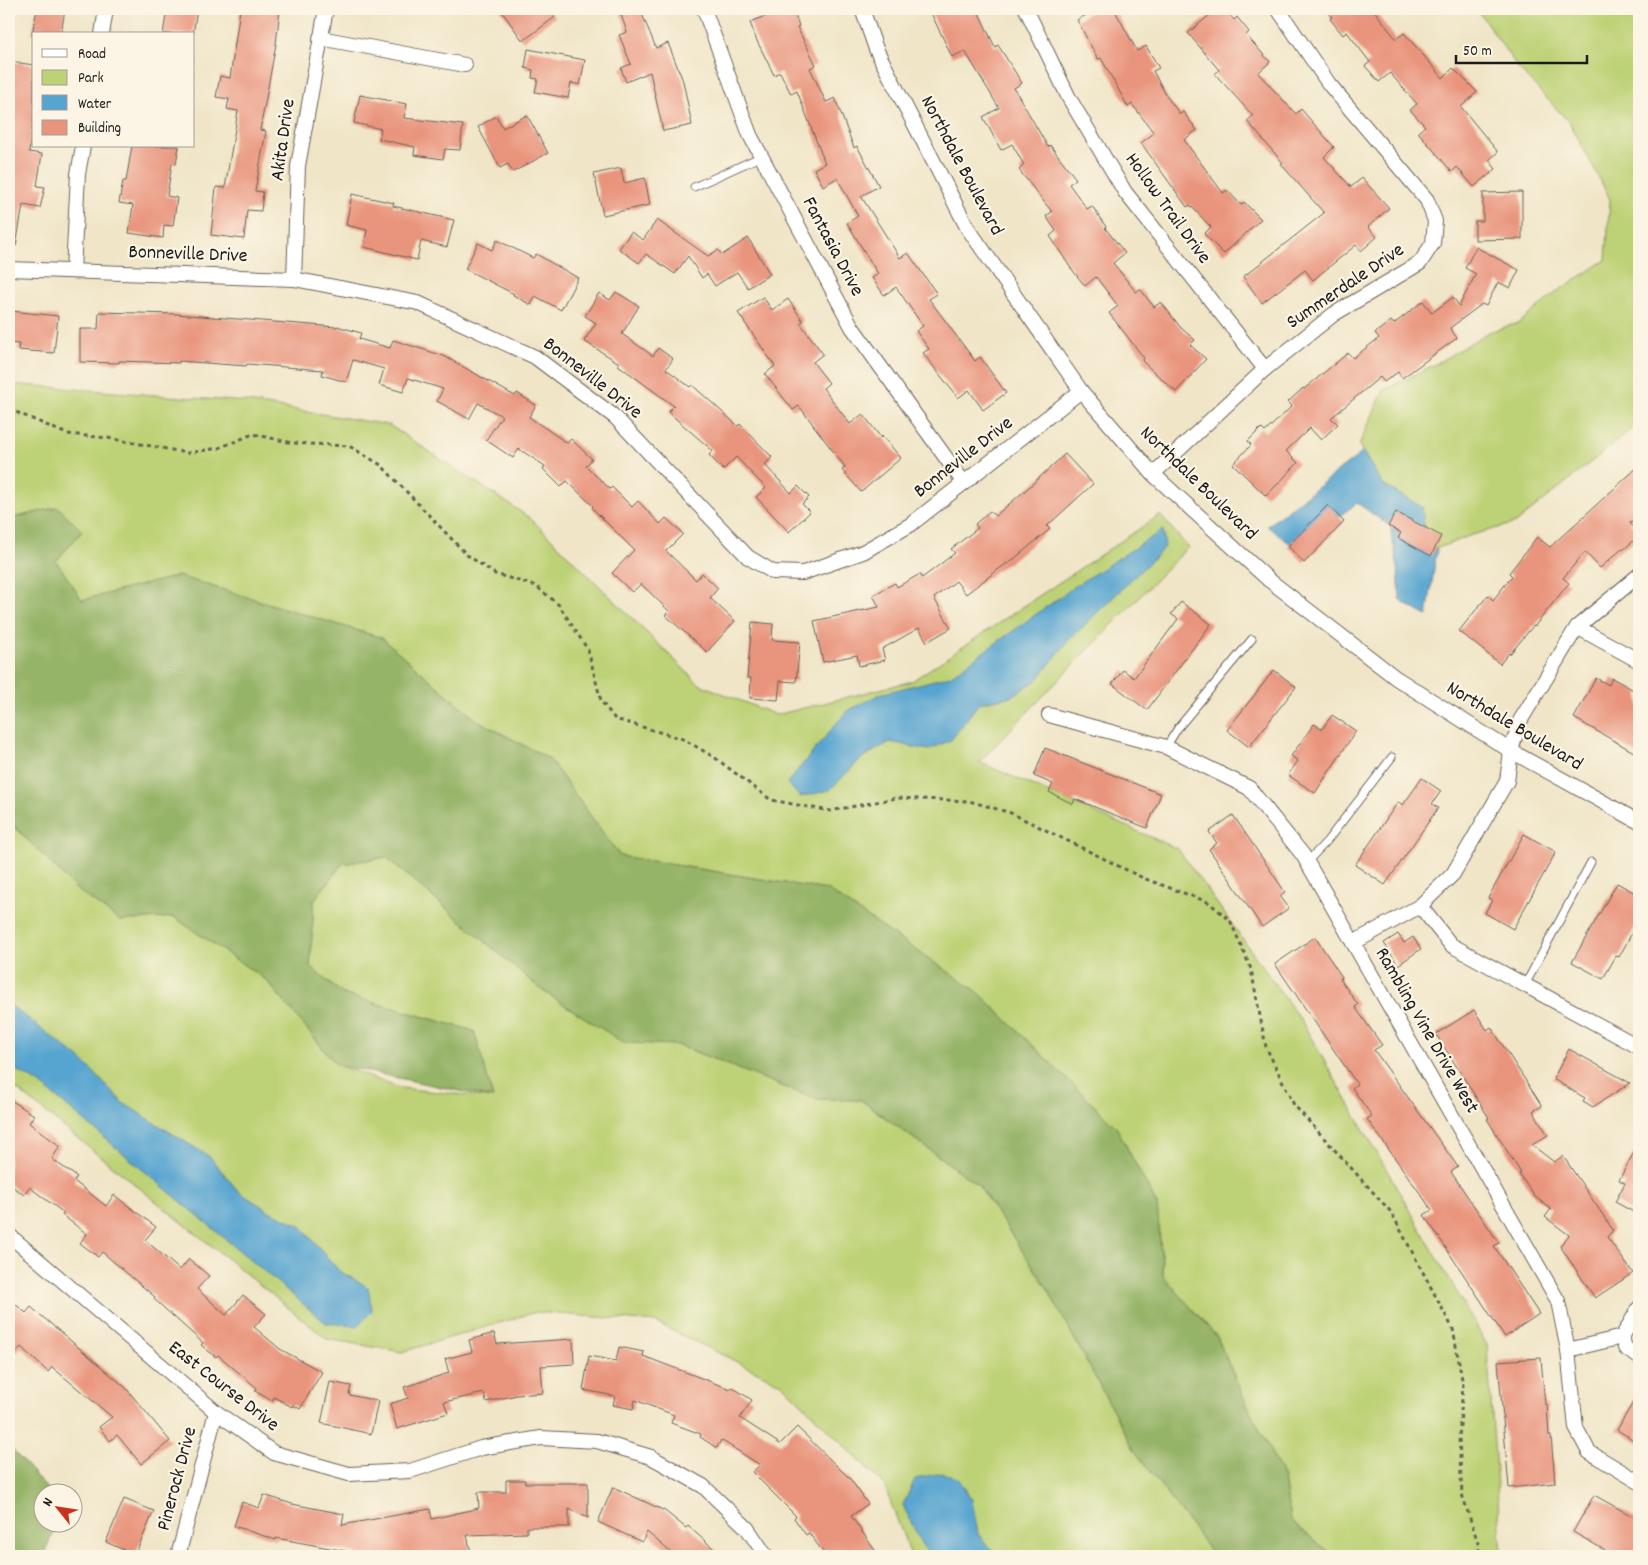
<svg xmlns="http://www.w3.org/2000/svg" width="1648" height="1565" viewBox="0 0 1648 1565" font-family="Dekko,sans-serif">
  <rect width="100%" height="100%" fill="#fcf5e5"/>
  <filter id="ink" filterUnits="userSpaceOnUse"><feTurbulence type="fractalNoise" baseFrequency=".02" numOctaves="2"/><feDisplacementMap in="SourceGraphic" scale="10" xChannelSelector="R" yChannelSelector="G"/><feConvolveMatrix kernelMatrix="1 2 1 2 8 2 1 2 1" color-interpolation-filters="sRGB"/></filter>
  <filter id="wash" filterUnits="userSpaceOnUse"><feTurbulence type="fractalNoise" baseFrequency=".0096" numOctaves="4" result="noise"/><feDisplacementMap in="SourceGraphic" scale="20" xChannelSelector="R" yChannelSelector="G"/><feGaussianBlur stdDeviation="1.12" result="paint"/><feColorMatrix in="noise" values="0 0 0 0 0 0 0 0 0 0 0 0 0 0 0 0 0 1.4 0 .05"/><feComposite in="paint" operator="in"/></filter>
  <g filter="url(#wash)">
    <rect width="100%" height="100%" fill="#f0e5c7"/>
    <!-- green -->
    <g fill="#bdd276" stroke="#6c7749">
      <path d="M1477 9H1639V423L1516 523 1472 535 1427 552 1422 507 1382 485 1359 445 1384 390 1434 365 1489 332 1519 323 1558 291 1606 260 1610 199 1570 123 1518 68Z"/>
      <path d="M9 384 247 402 389 425 530 518 699 684 776 715 912 681 1160 515 1188 547 979 762 1178 849 1302 1022 1487 1345 1502 1556H1333L1290 1520 1284 1478 1243 1397 1217 1337 1163 1276 1157 1205 1116 1127 978 992 827 890 620 856 549 759 475 719 382 638 178 576 82 600 56 561 82 531 58 507 9 519Z"/>
      <path d="M9 823 120 921 174 917 266 980 337 1065 400 1088 493 1098 474 1031 343 994 310 967 314 900 342 864 386 857 543 991 623 1042 678 1045 815 1099 861 1100 978 1185 1046 1286 1135 1451 1214 1556H911L884 1485 782 1384 655 1322 536 1312 402 1352 327 1339 9 1083Z"/>
    </g>
    <!-- forest -->
    <g fill="#96b467" stroke="#596842">
      <path d="M58 507 82 531 56 561 82 600 178 576 382 638 475 719 549 759 620 856 827 890 978 992 1116 1127 1157 1205 1163 1276 1217 1337 1243 1397 1284 1478 1290 1520 1333 1556H1214L1135 1451 1046 1286 978 1185 861 1100 815 1099 678 1045 624 1043 543 991 386 857 342 864 314 900 310 967 343 994 474 1031 493 1098 337 1065 266 980 174 917 120 921 75 888 14 826 9 823V519Z"/>
      <path d="M9 1446 50 1492H42V1522L55 1523 56 1525 43 1556H9Z"/>
    </g>
    <!-- water -->
    <g fill="#57a4d0" stroke="#3a6076">
      <path d="M1363 452 1383 485 1422 507 1427 552 1437 549 1427 616 1400 601 1398 568 1390 526 1357 503 1296 548 1267 526Z"/>
      <path d="M1163 530 1165 547 1069 640 1037 680 1012 696 979 703 951 740 928 750 890 742 862 758 830 790 800 797 787 783 847 711 880 694 950 676 1081 582Z"/>
      <path d="M9 1004 82 1060 123 1103 210 1157 239 1192 269 1211 300 1225 339 1271 368 1287 372 1311 358 1326 326 1323 39 1083 9 1066Z"/>
      <path d="M942 1473 958 1478 972 1500 978 1534 991 1549 1008 1556H931L922 1545 903 1505 915 1479Z"/>
    </g>
    <g id="blocks">
      <!-- building -->
      <g fill="#e9947d">
        <path d="M37 9H65L61 34H32Z"/>
        <path d="M167 9H197L193 34H163Z"/>
        <path d="M240 9H280L276 44 260 130 266 131 255 191 263 192 261 211 247 210 244 239 211 235 216 187 225 188 238 111 227 109 229 99 216 97 220 76 230 78Z"/>
        <path d="M500 9H549L555 17 523 41Z"/>
        <path d="M619 9H640L656 48 668 43 683 81 692 125 663 131 650 72 626 82 621 68 631 64 619 35 627 32Z"/>
        <path d="M763 9H793L799 26 797 27 816 65 810 68 826 102 835 98 854 148 857 146 879 186 861 196 900 258 908 253 937 294 929 299 975 361 980 357 1006 393 983 410 969 390 958 398 923 353 929 349 916 331 923 326 896 287 884 295 872 278 878 274 847 223 858 216 837 178 823 186 814 169 825 163 797 91 791 94 780 72 774 75 756 39 750 22 766 16Z"/>
        <path d="M940 9H977L995 47 998 45 1022 83 1014 88 1048 147 1050 145 1076 179 1069 184 1087 209 1092 206 1106 227 1105 228 1125 253 1113 263 1136 292 1140 289 1154 307 1161 302 1181 328 1195 340 1190 345 1206 359 1176 392 1142 361 1144 358 1109 313 1118 306 1096 277 1085 286 1070 267 1050 236 1056 231 1046 216 1052 212 1019 170 1024 165 1012 144 1001 150 983 117 999 108 965 51 952 57 931 13Z"/>
        <path d="M1097 9H1114L1137 51 1146 46 1159 68 1153 71 1167 97 1180 114 1183 112 1197 130 1184 140 1223 193 1227 190 1241 205 1244 202 1261 219 1224 254 1204 234 1211 227 1190 205 1187 207 1141 143 1154 133 1132 104 1128 107 1101 58 1098 59 1077 20Z"/>
        <path d="M1217 9H1224L1234 20 1237 17 1249 32 1246 35 1270 62 1258 73 1296 114 1301 109 1334 147 1324 157 1351 187 1362 178 1389 208 1368 227 1377 237 1361 251 1356 245 1313 280 1305 270 1262 303 1243 277 1324 213 1281 164 1283 163 1247 121 1253 116 1215 74 1219 70 1188 33Z"/>
        <path d="M1326 9H1373L1396 39 1404 33 1443 78 1453 68 1477 92 1461 107 1498 152 1489 160 1496 169 1474 187 1457 167 1452 172 1418 132 1425 126 1410 110 1417 104 1390 73 1379 82 1365 66 1370 62 1347 32 1343 35 1330 19 1332 17Z"/>
        <path d="M528 49 585 60 580 85 571 83 568 98 535 92 538 79 532 78 533 70 525 68Z"/>
        <path d="M13 62 34 65V115L29 152 42 154 37 186 45 187 40 208 23 205 16 246 9 245V87Z"/>
        <path d="M360 95 407 104 404 118 463 125 460 150 445 149 443 159 414 155 415 147 379 139 381 129 354 123Z"/>
        <path d="M527 115 548 153 513 172 508 164 500 168 478 127 496 116 503 128Z"/>
        <path d="M132 146H179L176 164 172 163 167 196 177 198 173 226 164 225 163 238 129 233 133 205 119 203 123 181H126Z"/>
        <path d="M621 168 624 183 645 178 650 205 603 215 594 174Z"/>
        <path d="M1522 192V239L1475 240V221H1483V193Z"/>
        <path d="M352 194 394 203 393 206 454 220 447 247 421 241 417 260 364 247 367 230 346 225Z"/>
        <path d="M657 220 708 256 718 250 722 255 748 238 770 274 748 288 737 272 715 286 707 274 702 278 688 256 675 274 646 254 639 263 619 249 631 232 643 240Z"/>
        <path d="M497 240 533 258 536 254 578 278 561 310 535 296 531 305 513 295 514 294 465 269 478 243 492 250Z"/>
        <path d="M1476 247 1519 270 1510 288 1498 282 1486 306 1482 304 1450 328 1457 338 1402 378 1398 372 1384 382 1380 377 1331 418 1338 424 1321 440 1310 428 1286 451 1298 463 1266 496 1233 464 1251 445 1248 441 1261 428 1265 432 1292 406 1288 402 1303 388 1304 389 1348 353 1353 358 1379 338 1375 333 1391 321 1394 324 1423 301 1432 313 1453 297 1459 306 1476 274 1465 268Z"/>
        <path d="M616 292 639 306 622 334 653 356 658 348 673 359 666 369 690 387 692 385 738 426 740 424 772 457 765 465 791 493 798 486 809 497 802 504 810 512 789 532 756 497 766 488 736 457 723 470 709 455 713 451 668 412 674 406 618 365 619 363 584 341 596 323 585 316 599 293 610 300Z"/>
        <path d="M763 297 772 310 788 299 803 321 800 323 823 354 813 362 829 383 823 388 850 424 863 414 881 438 882 436 901 458 861 492 842 470 845 467 799 406 793 410 765 374 775 366 738 313Z"/>
        <path d="M11 311 58 316 54 353 18 350 19 344 9 343Z"/>
        <path d="M99 312 176 314 336 327 337 326 361 333 359 339 390 348 393 340 444 356 515 396 517 393 536 405 529 417 567 443 571 439 592 459 586 466 610 489 612 487 632 507 638 501 660 524 666 518 683 534 666 551 696 580 702 573 718 588 710 598 735 621 707 652 665 615 669 611 641 584 632 592 612 573 634 550 592 508 593 506 567 481 561 487 543 469 545 466 519 449 513 458 486 440 502 416 478 403 469 419 437 401 443 389 408 378 403 392 379 385 384 369 353 360 346 382 322 375 323 370 247 364 246 366 179 361V363L119 361V363L80 362V329H98Z"/>
        <path d="M1065 454 1093 484 1047 526 1050 529 1008 564 1007 563 966 594 956 581 934 598 951 628 927 642 919 628 882 649 885 660 859 666 857 655 823 662 814 621 879 607 873 595 895 583 897 587 920 574 922 578 955 553 951 549 978 528 975 524 990 511 995 516 1028 488Z"/>
        <path d="M1639 466V515L1630 523 1639 533V536L1623 550 1622 549 1600 568 1585 552 1563 578 1569 583 1534 627 1533 626 1510 654 1509 653 1500 664 1459 631 1488 595 1493 600 1512 576 1509 573 1537 537 1550 547Z"/>
        <path d="M1328 505 1344 522 1304 563 1288 546Z"/>
        <path d="M1396 512 1441 536 1431 556 1398 538 1401 533 1388 526Z"/>
        <path d="M1181 602 1211 624 1147 710 1112 684 1123 670 1134 678 1178 619 1171 614Z"/>
        <path d="M752 622 773 624 772 640 800 642 796 682 780 681 778 700 750 698 751 678H747Z"/>
        <path d="M1274 670 1296 687 1249 747 1227 730Z"/>
        <path d="M1596 678 1609 685 1612 678 1639 693V755L1574 718Z"/>
        <path d="M1332 715 1356 731 1315 793 1288 775 1298 761 1291 756 1314 724 1322 729Z"/>
        <path d="M1045 748 1161 794 1147 828 1075 799 1073 804 1049 792 1053 784 1034 776Z"/>
        <path d="M1422 778 1441 791 1432 804 1438 808 1385 885 1355 865 1398 802 1403 805Z"/>
        <path d="M1233 815 1285 892 1280 896 1289 908 1262 927 1209 849 1217 843 1209 832Z"/>
        <path d="M1524 834 1556 852 1513 929 1485 913 1492 900 1488 898Z"/>
        <path d="M1617 883 1639 895V920L1619 957 1616 956 1603 979 1572 962Z"/>
        <path d="M1398 934 1404 943 1413 937 1421 949 1398 965 1384 943Z"/>
        <path d="M1315 937 1342 977 1340 979 1358 1005 1355 1007 1382 1045 1374 1050 1458 1167 1451 1172 1499 1243 1494 1246 1539 1314 1505 1337 1424 1215 1432 1210 1367 1119 1372 1116 1352 1088 1357 1084 1275 964Z"/>
        <path d="M1474 1010 1487 1030 1491 1027 1542 1106 1533 1111 1548 1135 1532 1145 1554 1162 1563 1156 1613 1230 1607 1237 1633 1273 1595 1298 1560 1246 1569 1235 1545 1217 1551 1209 1535 1197 1519 1174 1521 1173 1487 1119 1489 1118 1436 1034Z"/>
        <path d="M1569 1049 1630 1083 1593 1107 1583 1101 1585 1098 1553 1079Z"/>
        <path d="M9 1099 34 1115 29 1123 60 1146 52 1159 77 1177 74 1181 106 1206 114 1195 156 1227 145 1240 180 1270 189 1259 209 1276 197 1289 226 1315 243 1295 266 1314 254 1327 280 1349 322 1372 300 1409 293 1405 292 1407 274 1397 272 1401 255 1391 257 1388 218 1355 216 1357 201 1345 203 1343 154 1299 155 1297 102 1252 98 1257 80 1243 87 1234 62 1215 64 1213 29 1187 24 1195 9 1184Z"/>
        <path d="M1639 1143V1215L1615 1202 1625 1183 1619 1180Z"/>
        <path d="M9 1299 26 1313 31 1307 125 1387 170 1441 141 1464 117 1435 110 1441 99 1427 112 1417 52 1367 48 1372 21 1347 9 1361Z"/>
        <path d="M494 1333 497 1344 573 1339 574 1364 541 1366 543 1393 517 1395 486 1402 484 1393 444 1402 448 1413 397 1429 390 1404 408 1398 404 1387 449 1373 445 1359 472 1352 469 1340Z"/>
        <path d="M619 1347 644 1352 643 1356 730 1389 732 1387 752 1400 740 1418 780 1444 797 1427 847 1476H848L868 1504 851 1516 879 1556H826L809 1533 806 1535 794 1518 796 1516 752 1472 760 1465 721 1440 717 1448 700 1437 701 1434 671 1423 674 1415 635 1400 633 1409 613 1405 615 1396 583 1390 589 1356 616 1361Z"/>
        <path d="M1541 1358 1545 1405 1547 1404 1549 1436H1551L1555 1483 1509 1488 1498 1361Z"/>
        <path d="M330 1382 351 1386 349 1395 378 1401 371 1434 321 1423Z"/>
        <path d="M1639 1392V1443L1617 1430Z"/>
        <path d="M506 1480H525V1483H588V1518L569 1509V1527H527V1533L467 1535 471 1553 456 1556H357L356 1553 276 1538V1540L234 1526 242 1502 259 1508 264 1495 292 1504 344 1514 342 1525 430 1509 432 1519 479 1508 478 1492H506Z"/>
        <path d="M613 1487 665 1511 686 1528 688 1526 722 1556H675L647 1532 642 1542 598 1522Z"/>
        <path d="M1594 1495 1639 1520V1556H1615L1573 1532Z"/>
        <path d="M124 1499 154 1511 135 1555 106 1542Z"/>
      </g>
    </g>
  </g>
  <g filter="url(#ink)">
    <use href="#blocks" fill-opacity="0" stroke="#666258" stroke-width="1"/>
    <g fill="none" stroke-linecap="round" stroke-linejoin="round">
      <!-- service casing -->
      <g stroke="#666258" stroke-width="9">
        <g id="service">
          <path d="M694 187 762 156"/>
          <path d="M1166 747 1178 728 1252 639"/>
          <path d="M1307 862 1327 841 1392 757"/>
          <path d="M1525 985 1591 862"/>
        </g>
      </g>
      <!-- minor casing -->
      <g stroke="#666258" stroke-width="16">
        <g id="minor">
          <path d="M704 9 750 135 852 327 964 483"/>
          <path d="M862 9 876 49 967 227 1081 391 1153 474 1269 580 1396 678 1511 751 1639 822"/>
          <path d="M1026 9 1069 98 1125 192 1265 369"/>
          <path d="M102 34 106 9"/>
          <path d="M320 38 465 65"/>
          <path d="M9 269 294 279 418 303 535 357 615 417 748 557 773 572 803 573 863 552 910 525 1081 391"/>
          <path d="M73 271 78 174 83 146"/>
          <path d="M294 279 298 166 326 9"/>
          <path d="M1153 474 1265 369 1334 314 1420 263 1433 243 1435 221 1427 200 1329 84 1278 9"/>
          <path d="M1577 627 1639 661"/>
          <path d="M1049 715 1166 747 1249 788 1303 855 1558 1301 1568 1350 1576 1428 1589 1452 1639 1482"/>
          <path d="M1420 906 1451 945 1639 1047"/>
          <path d="M1353 943 1420 906 1453 874 1507 781 1511 751 1520 721 1577 627 1639 575"/>
          <path d="M9 1235 216 1412 274 1453 349 1474 410 1471 481 1448 541 1438 597 1441 651 1457 703 1486 747 1528 766 1556"/>
          <path d="M1622 1337 1625 1348 1639 1357"/>
          <path d="M1568 1350 1622 1337 1639 1308"/>
          <path d="M178 1556 216 1412"/>
        </g>
      </g>
      <!-- path -->
      <path stroke="#666258" stroke-width="3" stroke-dasharray="4 4" stroke-linecap="butt" d="M9 409 67 434 108 438 188 453 219 448 253 434 293 443 349 446 381 465 467 555 495 574 536 586 559 605 588 650 601 701 615 719 683 739 714 757 771 800 830 811 896 798 969 801 1011 813 1143 878 1208 902 1230 920 1251 969 1266 1047 1294 1105 1391 1212 1453 1329 1463 1385 1459 1438 1462 1494 1479 1546V1556"/>
      <!-- service -->
      <use href="#service" stroke="#fff" stroke-width="7"/>
      <!-- minor -->
      <use href="#minor" stroke="#fff" stroke-width="14"/>
    </g>
  </g>
  <g text-anchor="middle" dominant-baseline="central" stroke-width="4.5" stroke-linejoin="round" paint-order="stroke">
    <!-- street labels -->
    <g font-size="20" fill="#1c1c1c" stroke="#fcf5e5">
      <text transform="translate(284 140) rotate(-82)">Akita Drive</text>
      <text transform="translate(961 166) rotate(62)">Northdale Boulevard</text>
      <text transform="translate(1167 209) rotate(54)">Hollow Trail Drive</text>
      <text transform="translate(832 247) rotate(62)">Fantasia Drive</text>
      <text transform="translate(188 255) rotate(2)">Bonneville Drive</text>
      <text transform="translate(1346 287) rotate(-34)">Summerdale Drive</text>
      <text transform="translate(592 379) rotate(38)">Bonneville Drive</text>
      <text transform="translate(964 458) rotate(-38)">Bonneville Drive</text>
      <text transform="translate(1198 484) rotate(44)">Northdale Boulevard</text>
      <text transform="translate(1514 727) rotate(31)">Northdale Boulevard</text>
      <text transform="translate(1426 1031) rotate(60)">Rambling Vine Drive West</text>
      <text transform="translate(223 1387) rotate(38)">East Course Drive</text>
      <text transform="translate(178 1479) rotate(-75)">Pinerock Drive</text>
    </g>
  </g>
  <!-- margin -->
  <rect width="1648" height="1565" fill="none" stroke="#fcf5e5" stroke-width="30"/>
  <!-- legend -->
  <rect x="32" y="32" width="162" height="115" fill="#fcf5e5" stroke="#a29e95"/>
  <rect x="42" y="49" width="25" height="8" fill="#ffffff" stroke="#a29e95"/>
  <text x="78" y="58" font-size="15" fill="#1c1c1c">Road</text>
  <rect x="42" y="70" width="25" height="15" fill="#bdd276" stroke="#a29e95"/>
  <text x="78" y="82" font-size="15" fill="#1c1c1c">Park</text>
  <rect x="42" y="95" width="25" height="15" fill="#57a4d0" stroke="#a29e95"/>
  <text x="78" y="108" font-size="15" fill="#1c1c1c">Water</text>
  <rect x="42" y="120" width="25" height="15" fill="#e9947d" stroke="#a29e95"/>
  <text x="78" y="132" font-size="15" fill="#1c1c1c">Building</text>
  <!-- north arrow -->
  <g transform="translate(58 1508) rotate(300)"><circle r="24" fill="#fcf5e5" stroke="#a29e95"/>
  <path d="M0-4L9 19L0 12L-9 19Z" fill="#c8321e"/>
  <text y="-8" font-size="14" font-weight="bold" text-anchor="middle" fill="#1c1c1c">N</text>
  </g>
  <!-- scale -->
  <path d="M1456 55v8h131v-8" fill="none" stroke="#1c1c1c" stroke-width="2.5"/>
  <text x="1463" y="55" font-size="15" fill="#1c1c1c" stroke="#fcf5e5" stroke-width="4" paint-order="stroke">50 m</text>
</svg>
